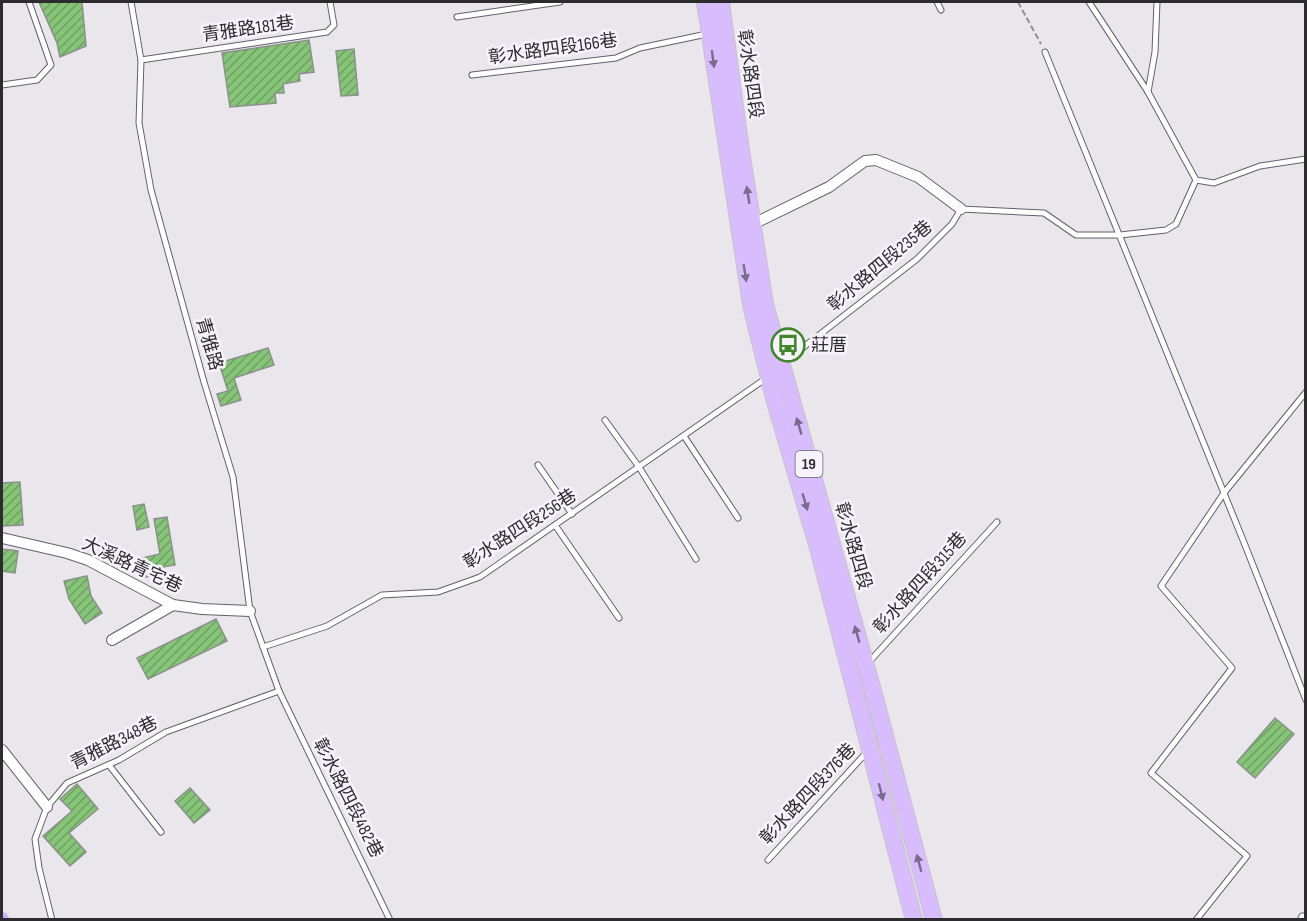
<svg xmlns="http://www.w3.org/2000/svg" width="1307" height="921" viewBox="0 0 1307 921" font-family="'Sofia Sans Condensed','Noto Sans TC',sans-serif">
  <defs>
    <pattern id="building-hatch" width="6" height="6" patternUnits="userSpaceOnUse" patternTransform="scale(1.5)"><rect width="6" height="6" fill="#86c577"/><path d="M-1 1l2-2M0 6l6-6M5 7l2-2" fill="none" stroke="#6ea062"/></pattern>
  </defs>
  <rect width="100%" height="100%" fill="#e9e7ec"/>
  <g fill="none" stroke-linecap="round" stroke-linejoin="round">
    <!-- canal -->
    <path stroke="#cfb2f8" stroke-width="14" d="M2 919V920"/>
  </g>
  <!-- building -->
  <g fill="url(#building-hatch)" stroke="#8c8f8b" stroke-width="1.5">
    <path d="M39 2H82L86 46 60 57 57 43Z"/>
    <path d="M309 40 314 72 299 74 300 81 283 84 284 93H275L276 103 230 107 222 53Z"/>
    <path d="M354 49 358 95 341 96 336 51Z"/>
    <path d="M268 348 274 365 234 378 241 400 221 406 217 394 228 391 219 363Z"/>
    <path d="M20 482 23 525 2 526V483Z"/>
    <path d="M144 504 149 527 137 530 133 506Z"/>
    <path d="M167 517 175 565 157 568 158 574 146 577 142 558 160 554 154 519Z"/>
    <path d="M2 549 18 551 15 573 2 571Z"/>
    <path d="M87 576 91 596 102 613 85 624 69 599 64 581Z"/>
    <path d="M216 619 227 641 148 679 137 658Z"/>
    <path d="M1275 718 1294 734 1255 778 1237 762Z"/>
    <path d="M77 784 98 809 69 833 86 852 70 866 43 836 72 811 60 799Z"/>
    <path d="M190 788 210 810 194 823 175 801Z"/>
  </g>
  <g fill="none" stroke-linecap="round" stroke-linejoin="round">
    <!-- lane casing -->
    <g stroke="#636166" stroke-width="7">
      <g id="lane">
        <path d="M131 2 141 60 139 123 151 190 204 382 233 477 250 611 279 691 390 920"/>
        <path d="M937 2 941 10"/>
        <path d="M1089 2 1148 92 1196 180 1214 183 1260 166 1306 159"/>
        <path d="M457 17 560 2"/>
        <path d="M1045 52 1245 545 1306 700"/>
        <path d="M141 60 327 32 334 25 330 2"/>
        <path d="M472 75 616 58 640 48 707 34"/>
        <path d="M2 85 37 80 51 65 29 2"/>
        <path d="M1148 92 1155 52 1157 2"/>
        <path d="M783 363 917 259 952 224 961 209 1044 213 1076 235H1120L1166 230 1176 224 1196 180"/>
        <path d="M605 420 639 467 696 559"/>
        <path d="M684 436 738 518"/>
        <path d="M538 465 572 514"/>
        <path d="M555 525 619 618"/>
        <path d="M263 647 327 626 382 595 438 592 480 577 765 379"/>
        <path d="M869 662 997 522"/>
        <path d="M109 765 161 832"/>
        <path d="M768 860 866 753"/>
        <path d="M52 920 39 868 35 839 47 807 67 783 119 760 166 732 279 691"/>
        <path d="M1196 920 1247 856 1151 773 1232 668 1161 586 1224 493 1306 392"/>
        <path d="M1300 920 1302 916H1306"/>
      </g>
    </g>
    <!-- street casing -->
    <g stroke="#636166" stroke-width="12">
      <g id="street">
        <path d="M753 224 829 187 865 161 876 160 918 177 961 209"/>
        <path d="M2 538 67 553 88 560 173 605 202 609 250 611"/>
        <path d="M112 640 173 605"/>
        <path d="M2 750 47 807"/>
      </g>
    </g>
    <!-- primary casing -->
    <g stroke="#c4c4c4" stroke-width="18">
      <g id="primary">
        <path d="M705 2 751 305 775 402 818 548 914 920"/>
        <path d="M721 2 740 144 765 304 875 698 934 920"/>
      </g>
    </g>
    <!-- path -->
    <path stroke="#918f93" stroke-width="2" stroke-dasharray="6 3" stroke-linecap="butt" d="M1018 2 1041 44"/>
    <!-- lane -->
    <use href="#lane" stroke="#fff" stroke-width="5"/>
    <!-- street -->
    <use href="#street" stroke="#fff" stroke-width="10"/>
    <!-- primary -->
    <use href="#primary" stroke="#d9bcfd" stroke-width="16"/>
  </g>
  <!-- one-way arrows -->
  <defs><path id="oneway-solid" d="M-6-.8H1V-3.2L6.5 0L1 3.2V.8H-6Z" transform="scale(1.5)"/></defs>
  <g fill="#7a6c8b">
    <use href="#oneway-solid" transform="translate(713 59) rotate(82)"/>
    <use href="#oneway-solid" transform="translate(748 195) rotate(-99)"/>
    <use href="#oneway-solid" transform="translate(745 273) rotate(81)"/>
    <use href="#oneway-solid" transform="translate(799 426) rotate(-106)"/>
    <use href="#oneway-solid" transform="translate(805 502) rotate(74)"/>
    <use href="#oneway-solid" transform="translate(857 634) rotate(-106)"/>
    <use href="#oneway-solid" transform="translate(881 792) rotate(76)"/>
    <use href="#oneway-solid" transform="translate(919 863) rotate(-105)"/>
  </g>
  <!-- icons -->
  <defs>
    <g id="bus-ring" transform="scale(1.725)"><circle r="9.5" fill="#f6f4fa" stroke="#41872d" stroke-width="1.5"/><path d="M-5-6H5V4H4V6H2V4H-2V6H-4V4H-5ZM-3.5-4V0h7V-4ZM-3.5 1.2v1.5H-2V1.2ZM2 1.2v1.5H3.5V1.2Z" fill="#41872d"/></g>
  </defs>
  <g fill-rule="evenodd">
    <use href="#bus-ring" x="788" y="345"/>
  </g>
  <g text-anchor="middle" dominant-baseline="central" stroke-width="5" stroke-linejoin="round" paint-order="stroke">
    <!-- shield labels -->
    <rect fill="#f6f4fa" stroke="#69676a" stroke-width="1.5" x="795.5" y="451" width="27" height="26" rx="4.5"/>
    <g font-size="16" font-weight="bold" fill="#2c2b2d">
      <text x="809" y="464">19</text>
    </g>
    <!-- street labels -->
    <g font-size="18" fill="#2c2b2d" stroke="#f6f4fa">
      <text transform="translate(248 29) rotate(-8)">青雅路181巷</text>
      <text transform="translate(553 49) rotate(-8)">彰水路四段166巷</text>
      <text transform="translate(750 74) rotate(82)">彰水路四段</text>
      <text transform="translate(880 266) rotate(-40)">彰水路四段235巷</text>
      <text transform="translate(209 344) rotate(74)">青雅路</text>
      <text transform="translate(520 529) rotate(-33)">彰水路四段256巷</text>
      <text transform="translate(853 546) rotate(74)">彰水路四段</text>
      <text transform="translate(132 565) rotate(25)">大溪路青宅巷</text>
      <text transform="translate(920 583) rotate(-48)">彰水路四段315巷</text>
      <text transform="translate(114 743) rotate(-27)">青雅路348巷</text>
      <text transform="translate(808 794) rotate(-47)">彰水路四段376巷</text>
      <text transform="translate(348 798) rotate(63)">彰水路四段482巷</text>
    </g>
    <!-- poi labels -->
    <g font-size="18" fill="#2c2b2d" stroke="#f6f4fa" text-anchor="start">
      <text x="811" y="345">莊厝</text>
    </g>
  </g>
  <!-- border -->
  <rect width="1307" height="921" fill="none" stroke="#2c2b2d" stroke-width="6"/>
</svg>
